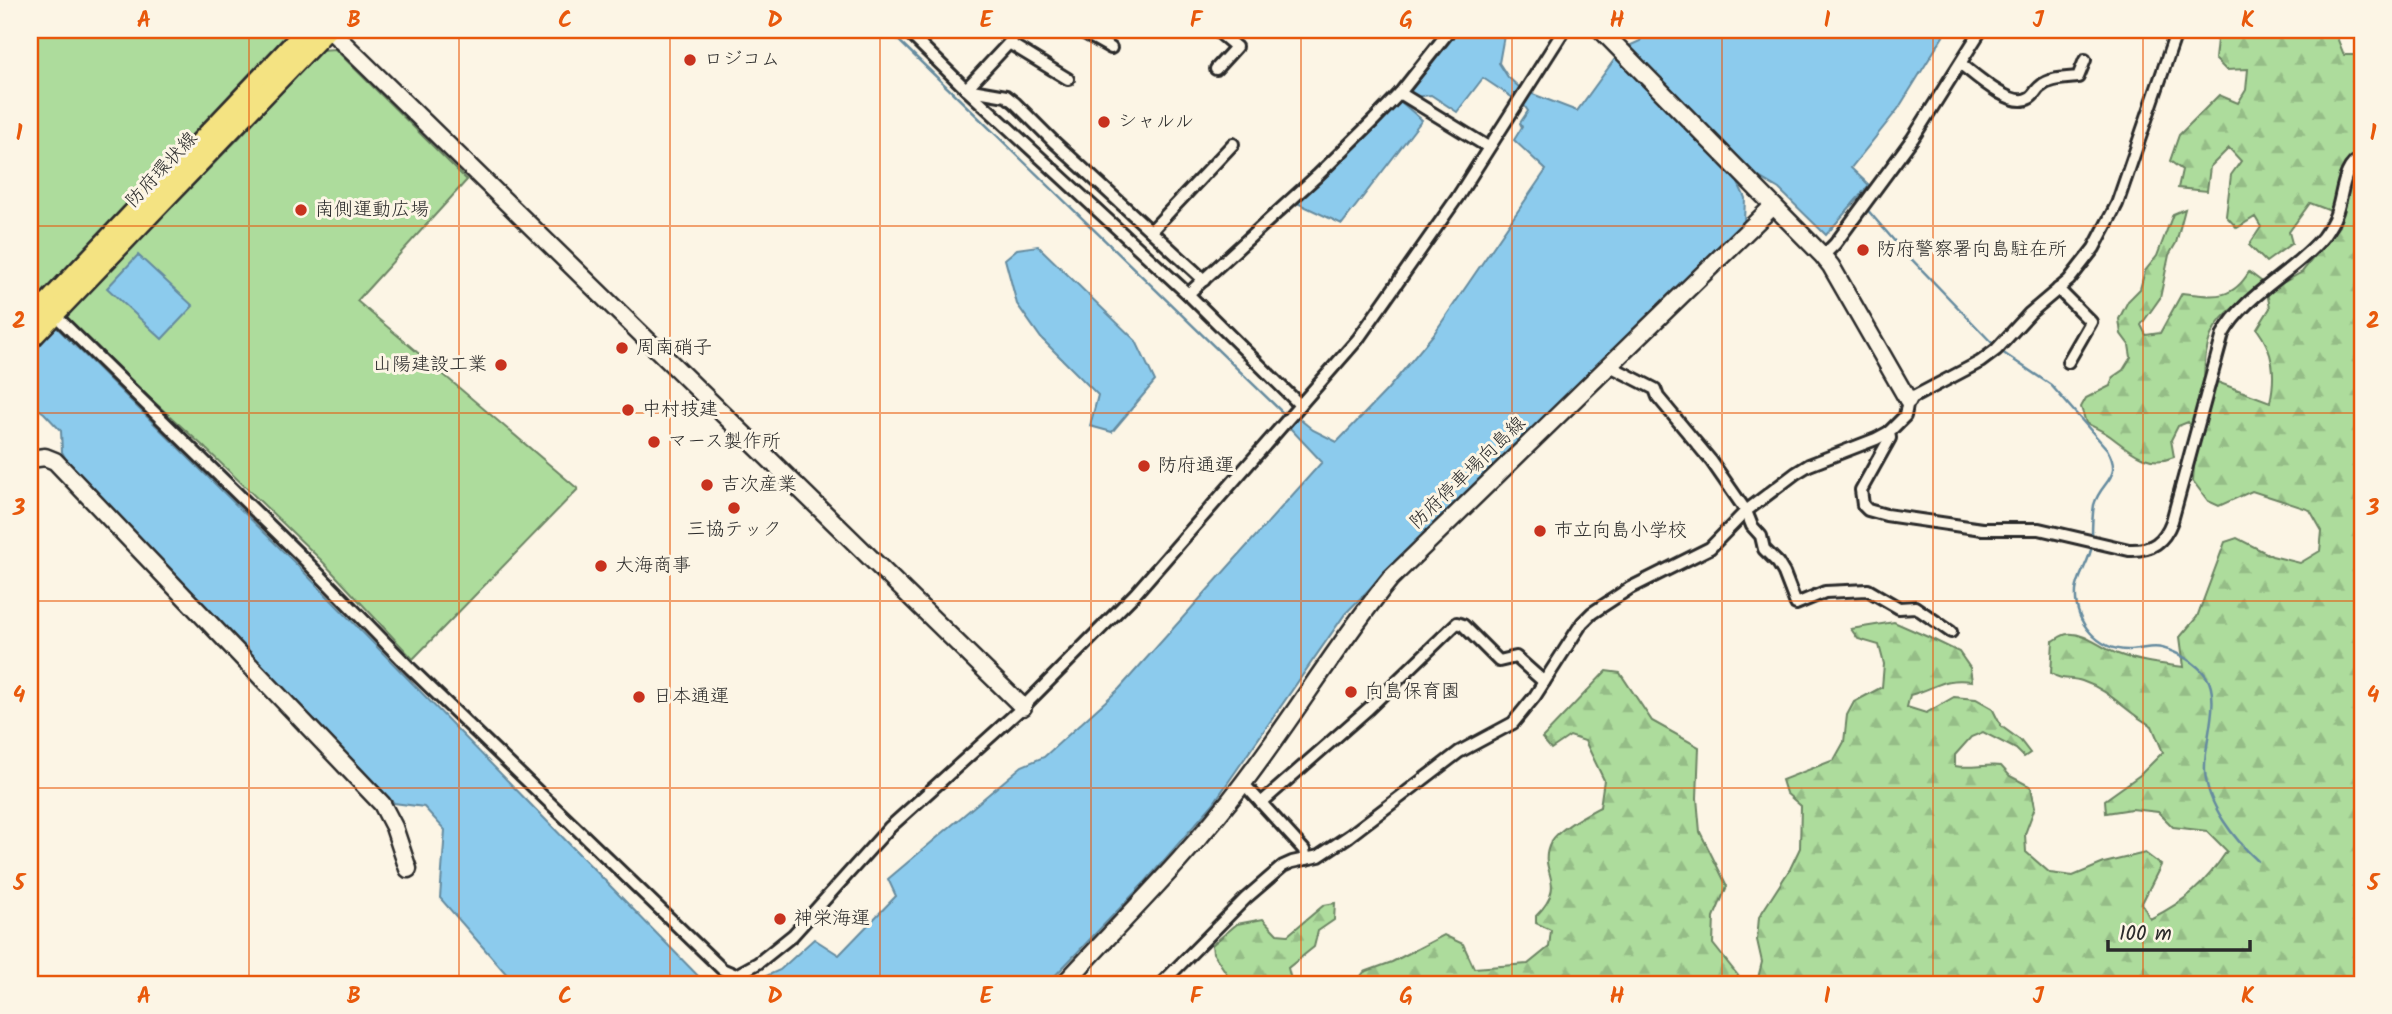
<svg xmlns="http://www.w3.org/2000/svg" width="2392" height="1014" viewBox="0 0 2392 1014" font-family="Kalam,'Klee One',sans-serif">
  <defs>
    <pattern id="forest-firs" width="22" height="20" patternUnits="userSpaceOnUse" patternTransform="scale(1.75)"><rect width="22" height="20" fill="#addc9c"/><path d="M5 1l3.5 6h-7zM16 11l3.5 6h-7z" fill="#95bd87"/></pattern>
  </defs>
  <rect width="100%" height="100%" fill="#fcf5e5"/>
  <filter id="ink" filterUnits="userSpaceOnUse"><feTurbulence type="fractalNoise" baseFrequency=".0143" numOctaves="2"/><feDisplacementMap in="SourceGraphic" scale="14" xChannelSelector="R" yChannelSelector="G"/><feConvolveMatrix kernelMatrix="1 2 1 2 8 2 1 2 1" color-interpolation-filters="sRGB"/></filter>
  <g filter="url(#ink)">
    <!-- forest -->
    <g fill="url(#forest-firs)" stroke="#6c8464" stroke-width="2">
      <path d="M2218 30H2334L2344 55H2362V984H1357L1358 980 1364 972 1392 962 1444 935 1463 944 1474 968 1528 964 1549 947 1551 930 1536 923V916C1571 881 1535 872 1551 842 1558 829 1587 814 1600 807L1604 780 1585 741 1570 736 1551 749 1542 738 1606 671 1620 673 1652 721 1699 747 1697 798 1700 832 1727 886 1714 917 1713 944 1740 978H1758L1762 962 1757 940 1759 917 1790 869 1800 848 1801 806 1786 793 1782 780 1834 760 1844 742 1847 715 1854 702 1882 687 1884 664 1879 645 1858 639 1851 629 1894 622 1928 637 1959 652 1970 668 1972 681C1941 677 1938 688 1910 695L1907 707 1926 713 1954 697 1976 699 1992 708 2001 726 2020 740 2030 753 2024 757 2016 749 1983 732 1971 737 1955 755V766C1971 769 1985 764 2001 766L2010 776 2031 787 2035 807 2025 834 2026 852 2050 873 2073 876 2104 863 2145 853 2161 865 2142 903 2150 919C2186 901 2204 885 2227 851L2207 831 2173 827 2158 812 2132 809 2106 813 2105 800 2140 775 2163 752 2152 726C2125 712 2112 691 2082 681 2070 677 2061 681 2051 673L2053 641C2057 639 2063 634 2068 634 2085 632 2102 649 2118 654 2139 662 2162 664 2184 667L2180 637 2197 617 2225 542 2237 538 2272 556 2300 563 2320 551 2322 531 2310 510 2252 491 2219 506 2208 501 2193 481 2194 467 2187 454 2193 432 2188 422 2178 426 2171 440 2174 457C2148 468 2130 451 2110 436 2103 431 2094 427 2086 423L2081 407 2086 398 2110 386 2113 377 2123 370 2131 357 2129 345 2121 334 2119 319 2128 301 2140 289 2145 271 2157 256 2173 214 2185 209 2176 243 2169 255 2160 298 2141 325 2146 335 2160 333 2182 293C2212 296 2231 302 2249 272L2261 281C2256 294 2248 296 2238 304 2210 324 2205 344 2204 377L2270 402C2276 375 2274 352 2257 329L2270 308 2267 292 2302 272 2339 226 2341 215 2310 203 2289 232 2292 243 2266 262 2249 245 2261 227 2255 217 2237 228 2226 216 2231 175 2241 161 2229 148 2210 167 2207 191 2178 188 2182 170 2170 161 2179 135 2219 95 2238 103 2246 90 2248 69 2226 70 2215 59Z"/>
      <path d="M1335 903 1334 920 1318 931 1314 947 1288 968 1292 984H1226L1229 977 1213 953 1212 945 1237 924 1263 919 1277 934 1288 935 1324 905Z"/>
    </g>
    <!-- green -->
    <g fill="#addc9c" stroke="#6c8464" stroke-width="2">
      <path d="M30 30H291L38 297 30 289Z"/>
      <path d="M335 49 467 180 357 301 578 489 413 659 321 560 203 446 62 319 239 138 320 50Z"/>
    </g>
    <!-- water -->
    <g fill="#8ccbed" stroke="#658b9f" stroke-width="2">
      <path d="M1458 30H1505L1499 63 1508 77 1520 88 1513 98 1483 78 1457 112 1431 95 1414 97 1409 93Z"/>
      <path d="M1646 30H1947L1898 109 1851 168 1869 185 1826 235 1779 189 1752 173 1738 183 1745 198 1744 222 1423 534 1345 614 1213 804 1146 881 1047 984H748L780 970 814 939 839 955 896 896 888 879 1022 766 1044 757 1119 689 1322 462 1289 427 1297 417 1313 430 1337 442 1387 390 1433 335 1546 170 1514 140 1522 127 1520 123 1528 111 1523 104 1530 93 1577 111 1622 49 1640 41Z"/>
      <path d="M1401 102 1422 120 1342 224 1297 203Z"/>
      <path d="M1038 246 1136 341 1155 381 1112 432 1090 426 1098 395 1041 338 1017 304 1005 259 1017 249Z"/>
      <path d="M138 255 193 306 162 339 107 288Z"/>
      <path d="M30 301 294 562 706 984H515L440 898 445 830 424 807 394 803 68 463 62 452 61 431 44 413 30 403V357L45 339 30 324Z"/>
    </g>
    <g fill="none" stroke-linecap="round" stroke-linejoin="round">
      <!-- stream -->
      <g stroke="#658b9f" stroke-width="2.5">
        <path d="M888 30 1285 415"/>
        <path d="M1865 207 1897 244 1994 345"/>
        <path d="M1999 350 2051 385 2107 449C2124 479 2101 480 2094 505 2092 516 2092 527 2092 539"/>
        <path d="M2092 545C2090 561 2078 575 2076 591 2074 622 2098 651 2130 650 2140 650 2152 645 2162 648 2177 652 2197 663 2206 676 2222 699 2203 744 2205 771 2207 805 2234 839 2258 861"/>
      </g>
      <!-- street casing -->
      <g stroke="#2b2b2b" stroke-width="16">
        <g id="street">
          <path d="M906 30 966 89 1188 294 1300 405"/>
          <path d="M1079 30 1111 48"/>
          <path d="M1009 43 1068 79"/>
          <path d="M1961 64C1974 74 2012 109 2029 98 2034 96 2036 89 2041 86 2049 78 2067 78 2078 77L2085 60"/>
          <path d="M1216 69 1236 47 1216 30"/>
          <path d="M966 89 1006 96 1015 103 1053 141 1204 280"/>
          <path d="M966 89 1009 43 1019 30"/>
          <path d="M1400 93 1488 147"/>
          <path d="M1151 231 1233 144"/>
          <path d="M1823 256 1835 244 1913 138 1981 30"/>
          <path d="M2058 289 2091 322 2068 362"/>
          <path d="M1188 294 1317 176 1373 121 1400 93 1450 30"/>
          <path d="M54 314 304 559 411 669 722 969 736 975 758 963 793 935 889 828 1023 707 1135 594 1358 339 1457 198 1564 30"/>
          <path d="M1608 365 1655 389 1658 397 1712 462 1746 511 1752 526 1761 536 1764 549 1778 563 1784 573 1796 604 1825 592 1868 590 1899 608 1915 607 1951 632"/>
          <path d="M1889 432 1890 438 1861 490 1863 505 1868 510 1886 515 1982 529H2039L2129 550C2152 551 2164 542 2172 521L2223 334C2245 294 2293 273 2323 237 2328 230 2333 223 2336 214 2343 197 2342 165 2362 158"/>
          <path d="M1243 783 1304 850 1306 859"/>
          <path d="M1261 803 1368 709 1457 623 1463 625 1499 661 1516 657 1544 682"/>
          <path d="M1161 984 1246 898 1283 866 1292 862 1319 856 1349 836 1459 752 1513 723 1535 696 1582 623 1592 613 1630 588 1710 548 1746 511 1796 473 1809 465 1876 439 1889 432 1905 416 1908 400 1980 362 1996 350 2030 313 2069 280 2094 248 2117 204 2177 30"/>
        </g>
      </g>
      <!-- secondary casing -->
      <g stroke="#2b2b2b" stroke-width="21">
        <g id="secondary">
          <path d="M330 30 1023 707"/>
          <path d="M1601 30 1823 256 1831 266 1908 400"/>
          <path d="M30 459 45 457 55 461 382 804 394 827 408 869"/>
          <path d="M1064 984C1125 918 1190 854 1244 782 1295 715 1337 644 1390 579L1773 206"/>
        </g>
      </g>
      <!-- primary casing -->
      <g stroke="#2b2b2b" stroke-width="23">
        <g id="primary">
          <path d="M30 321 306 30"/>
          <path d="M30 340 327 30"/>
        </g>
      </g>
      <!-- street -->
      <use href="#street" stroke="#fcf5e5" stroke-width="10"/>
      <!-- secondary -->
      <use href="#secondary" stroke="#fcf5e5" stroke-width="16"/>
      <!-- primary -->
      <use href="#primary" stroke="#f4e382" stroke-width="18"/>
    </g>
  </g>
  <!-- grid -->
  <path fill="none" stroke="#e8590c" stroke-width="2" stroke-opacity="0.55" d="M249 30V984M459 30V984M670 30V984M880 30V984M1091 30V984M1301 30V984M1512 30V984M1722 30V984M1933 30V984M2143 30V984M30 226H2362M30 413H2362M30 601H2362M30 788H2362"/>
  <!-- markers -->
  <g fill="#c8321e" stroke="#fcf5e5" stroke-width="2.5">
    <circle cx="690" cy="60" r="7"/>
    <circle cx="1104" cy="122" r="7"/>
    <circle cx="301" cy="210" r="7"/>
    <circle cx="1863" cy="250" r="7"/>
    <circle cx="622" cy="348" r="7"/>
    <circle cx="501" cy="365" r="7"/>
    <circle cx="628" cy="410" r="7"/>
    <circle cx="654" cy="442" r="7"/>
    <circle cx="1144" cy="466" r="7"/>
    <circle cx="707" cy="485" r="7"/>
    <circle cx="734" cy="508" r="7"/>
    <circle cx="1540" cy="531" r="7"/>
    <circle cx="601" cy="566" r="7"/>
    <circle cx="1351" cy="692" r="7"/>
    <circle cx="639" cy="697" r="7"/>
    <circle cx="780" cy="919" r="7"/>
  </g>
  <g text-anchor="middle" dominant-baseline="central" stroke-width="6" stroke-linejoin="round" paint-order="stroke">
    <!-- poi labels -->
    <g font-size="19" fill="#2b2b2b" stroke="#fcf5e5" text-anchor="start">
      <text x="704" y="60">ロジコム</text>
      <text x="1118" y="122">シャルル</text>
      <text x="315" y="210">南側運動広場</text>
      <text x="1877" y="250">防府警察署向島駐在所</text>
      <text x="636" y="348">周南硝子</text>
      <text x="487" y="365" text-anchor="end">山陽建設工業</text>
      <text x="642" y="410">中村技建</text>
      <text x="668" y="442">マース製作所</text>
      <text x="1158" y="466">防府通運</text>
      <text x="721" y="485">吉次産業</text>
      <text x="734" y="530" text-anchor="middle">三協テック</text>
      <text x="1554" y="531">市立向島小学校</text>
      <text x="615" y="566">大海商事</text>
      <text x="1365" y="692">向島保育園</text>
      <text x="653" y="697">日本通運</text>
      <text x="794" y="919">神栄海運</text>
    </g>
    <!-- street labels -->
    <g font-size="19" fill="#2b2b2b" stroke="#fcf5e5">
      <text transform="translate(162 170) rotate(-47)">防府環状線</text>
      <text transform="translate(1468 473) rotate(-44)">防府停車場向島線</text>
    </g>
  </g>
  <!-- margin -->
  <rect width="2392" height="1014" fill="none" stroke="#fcf5e5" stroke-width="77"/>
  <!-- scale -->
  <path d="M2108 940v10h142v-10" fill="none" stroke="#2b2b2b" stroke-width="3.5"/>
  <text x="2119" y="940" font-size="21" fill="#2b2b2b" stroke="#fcf5e5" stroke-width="5" paint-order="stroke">100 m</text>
  <rect x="38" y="38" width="2316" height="938" fill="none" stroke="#e8590c" stroke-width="2.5"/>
  <g font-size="23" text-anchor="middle" font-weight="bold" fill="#e8590c">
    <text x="144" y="27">A</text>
    <text x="354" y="27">B</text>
    <text x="565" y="27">C</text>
    <text x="775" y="27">D</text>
    <text x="986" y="27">E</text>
    <text x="1196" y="27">F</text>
    <text x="1406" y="27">G</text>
    <text x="1617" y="27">H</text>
    <text x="1827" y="27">I</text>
    <text x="2038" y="27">J</text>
    <text x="2248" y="27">K</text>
    <text x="19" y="140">1</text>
    <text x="2373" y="140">1</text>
    <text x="19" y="328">2</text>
    <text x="2373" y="328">2</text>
    <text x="19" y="515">3</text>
    <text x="2373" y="515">3</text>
    <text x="19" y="702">4</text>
    <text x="2373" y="702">4</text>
    <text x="19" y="890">5</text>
    <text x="2373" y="890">5</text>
    <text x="144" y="1003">A</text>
    <text x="354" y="1003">B</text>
    <text x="565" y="1003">C</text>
    <text x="775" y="1003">D</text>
    <text x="986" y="1003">E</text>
    <text x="1196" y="1003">F</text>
    <text x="1406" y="1003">G</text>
    <text x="1617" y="1003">H</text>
    <text x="1827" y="1003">I</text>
    <text x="2038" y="1003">J</text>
    <text x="2248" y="1003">K</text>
  </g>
</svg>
